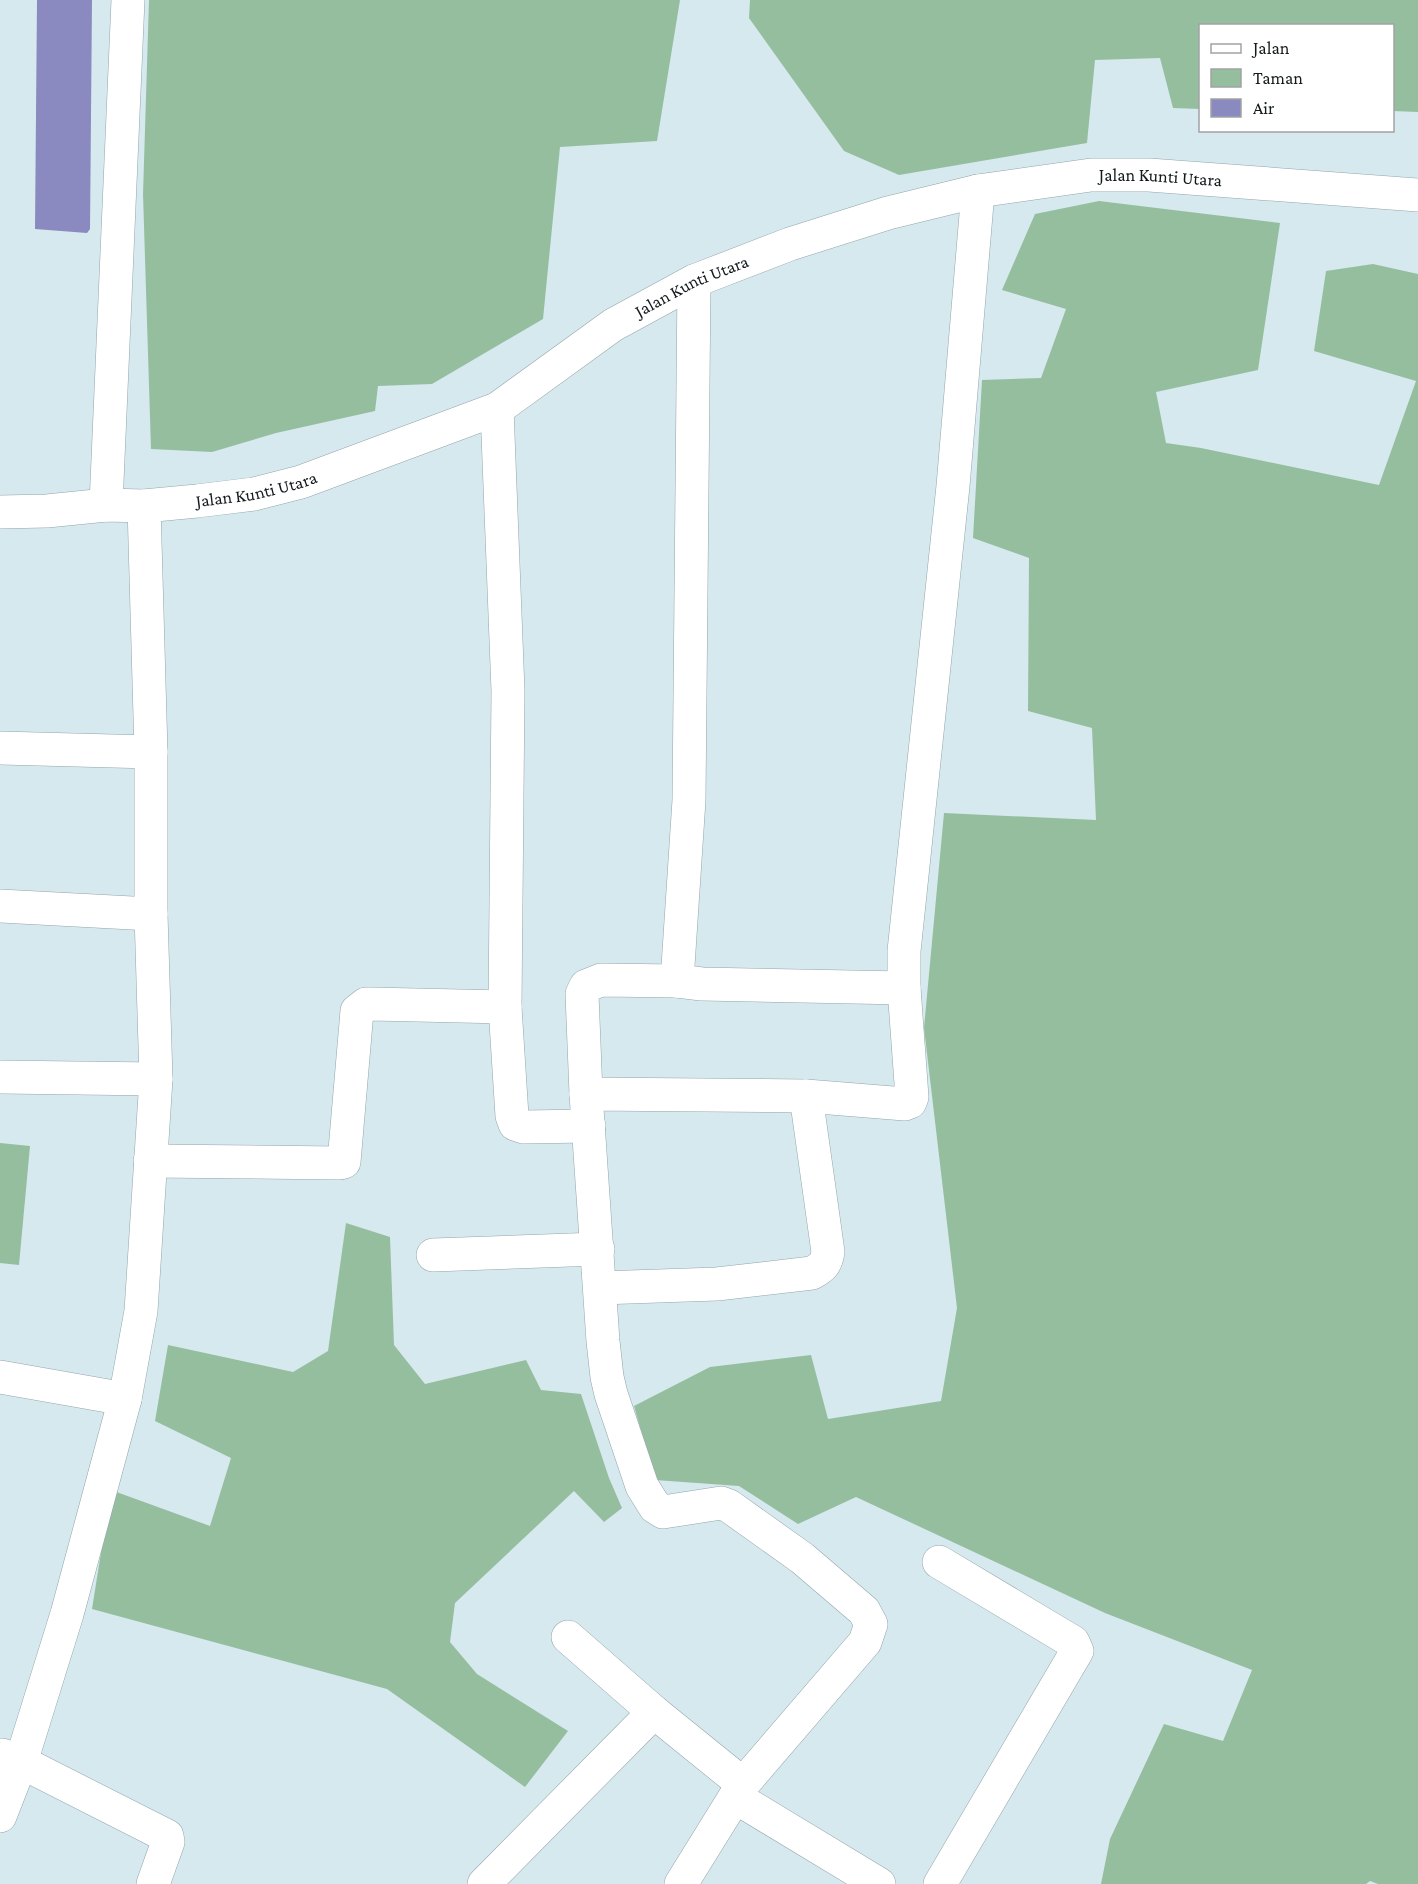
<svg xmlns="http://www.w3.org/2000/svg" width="1418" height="1884" viewBox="0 0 1418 1884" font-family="'Crimson Pro',serif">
  <rect width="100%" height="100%" fill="#d6e9ef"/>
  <!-- green -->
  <g fill="#95be9f">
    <path d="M149 0H680L657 141 560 147 543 319 432 384 378 386 375 411 276 433 212 452 151 449 143 194Z"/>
    <path d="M750 0H1418V112L1393 111 1392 26H1200V109L1173 108 1160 58 1095 60 1087 143 899 175 844 151 749 18Z"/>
    <path d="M1099 201 1280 223 1258 370 1156 392 1166 443 1201 448 1379 485 1416 381 1314 351 1326 271 1373 264 1418 274V1884H1378L1370 1881 1366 1884H1101L1110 1839 1164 1724 1223 1741 1252 1670 1105 1613 856 1497 798 1524 739 1486 655 1480 634 1406 710 1367 811 1355 828 1419 941 1401 957 1308 924 1028 944 813 1096 820 1092 728 1028 711 1029 558 973 538 982 380 1041 378 1066 309 1002 290 1035 214Z"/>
    <path d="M0 1143 30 1146 19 1265 0 1263Z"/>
    <path d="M346 1223 390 1237 394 1345 425 1384 526 1360 541 1390 581 1394 609 1478 622 1508 604 1522 574 1491 455 1603 450 1642 477 1674 568 1731 525 1787 387 1689 92 1609 111 1490 210 1526 231 1458 155 1421 168 1345 293 1372 328 1351Z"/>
  </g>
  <!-- water -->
  <path fill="#8a89c0" d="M37 0H92L90 229 87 233 35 229Z"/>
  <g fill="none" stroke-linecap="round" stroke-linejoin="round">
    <!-- minor casing -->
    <g stroke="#93a5ab" stroke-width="34">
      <g id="minor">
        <path d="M694 281 689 800 677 981 702 984 904 988"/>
        <path d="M497 409 508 691 505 1007 512 1116 515 1124 524 1127 589 1126"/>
        <path d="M106 505 128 0"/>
        <path id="s1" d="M0 512 47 511 106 505 144 506 197 501 254 494 301 482 497 409 613 325 694 281 790 244 888 213 978 191 1091 175H1149L1418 195"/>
        <path d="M0 748 151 752"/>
        <path d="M0 906 151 914"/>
        <path d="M0 1077 156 1079"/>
        <path d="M586 1094 582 994 586 986 601 980 677 981"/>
        <path d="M150 1161 340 1163 344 1162 357 1011 366 1004H372L505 1007"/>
        <path d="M433 1255 598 1249"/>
        <path d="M600 1288 717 1284 812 1273C823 1267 826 1264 828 1252L806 1096"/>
        <path d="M0 1377 125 1399"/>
        <path d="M939 1562 1073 1642 1077 1651 940 1884"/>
        <path d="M568 1637 654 1712 743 1784"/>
        <path d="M2 1755 21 1762 167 1836 168 1842 153 1884"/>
        <path d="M735 1797 879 1884"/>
        <path d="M0 1816 21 1762 67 1614 94 1514 125 1399 141 1311 156 1079 151 914V752L144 506"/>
        <path d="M484 1884 654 1712"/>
        <path d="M681 1884 743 1784 865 1642 871 1624 864 1611 802 1558 729 1506 721 1503 663 1512 655 1507 642 1486 611 1394 607 1377 603 1341 586 1094 806 1096 905 1104 910 1102 912 1097 904 988V951L953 486 978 191"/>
      </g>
    </g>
    <!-- minor -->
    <use href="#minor" stroke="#fff" stroke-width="33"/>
  </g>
  <g text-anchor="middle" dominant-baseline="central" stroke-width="4.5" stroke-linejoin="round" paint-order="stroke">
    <!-- street labels -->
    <g font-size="18" fill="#131a1c" stroke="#fff">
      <text stroke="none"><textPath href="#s1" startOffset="1230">Jalan Kunti Utara</textPath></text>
      <text stroke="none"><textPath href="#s1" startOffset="744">Jalan Kunti Utara</textPath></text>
      <text stroke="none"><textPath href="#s1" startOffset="258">Jalan Kunti Utara</textPath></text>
    </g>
  </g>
  <!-- legend -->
  <rect x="1199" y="24" width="195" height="108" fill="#ffffff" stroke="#a1a3a4" stroke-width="1.5"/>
  <rect x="1211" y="44" width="30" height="9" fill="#ffffff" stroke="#a1a3a4" stroke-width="1.5"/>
  <text x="1253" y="54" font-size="18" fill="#131a1c">Jalan</text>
  <rect x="1211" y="69" width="30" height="18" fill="#95be9f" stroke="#a1a3a4" stroke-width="1.5"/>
  <text x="1253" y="84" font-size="18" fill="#131a1c">Taman</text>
  <rect x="1211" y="99" width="30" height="18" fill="#8a89c0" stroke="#a1a3a4" stroke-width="1.5"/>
  <text x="1253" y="114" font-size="18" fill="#131a1c">Air</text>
</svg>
